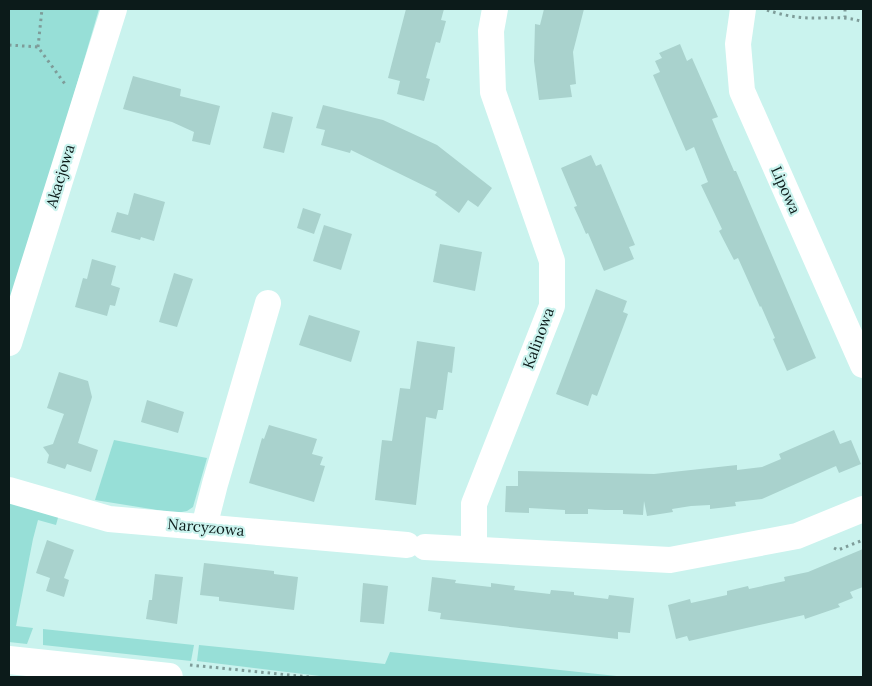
<svg xmlns="http://www.w3.org/2000/svg" width="872" height="686" viewBox="0 0 872 686" font-family="Lora,serif">
  <rect width="100%" height="100%" fill="#caf3ee"/>
  <!-- green -->
  <g fill="#97dfd7">
    <path d="M9 9H99L9 316Z"/>
    <path d="M114 440 207 458 193 507 187 511 176 513 95 500Z"/>
    <path d="M9 498 59 514 56 525 38 520 33 539 16 626 33 628 27 644 9 642Z"/>
    <path d="M43 629 194 645 191 661 43 645Z"/>
    <path d="M199 645 385 664 390 652 626 677H328L197 661Z"/>
  </g>
  <!-- building -->
  <g fill="#a9d2cd">
    <path d="M406 9H444L441 20 446 21 440 43 436 42 426 78 430 79 424 101 397 94 400 81 388 78Z"/>
    <path d="M544 9H584L573 52 576 84 570 85 572 97 539 100 534 61 535 24 540 25Z"/>
    <path d="M680 44 687 61 692 58 718 117 712 119 719 136 734 171H736L816 358 787 371 773 339 775 338 761 306 760 307 738 258 734 260 719 231 722 229 701 185 708 182 694 147 686 151 653 75 660 72 655 61 662 58 659 53Z"/>
    <path d="M133 76 181 89 180 96 220 106 210 145 192 141 194 132 172 122 123 109Z"/>
    <path d="M323 105 383 120 437 145 492 188 478 207 468 200 459 213 435 195 437 192 351 150 350 153 321 145 325 130 316 128Z"/>
    <path d="M272 112 293 117 284 153 263 148Z"/>
    <path d="M591 155 596 166 601 164 635 245 629 247 634 259 604 271 588 233 586 234 580 220 574 207 577 206 561 168Z"/>
    <path d="M134 193 165 202 154 241 141 237 140 240 111 232 117 212 128 215Z"/>
    <path d="M303 208 321 214 314 234 297 228Z"/>
    <path d="M324 225 352 234 341 270 313 261Z"/>
    <path d="M440 244 482 252 475 291 433 282Z"/>
    <path d="M92 259 116 266 111 285 120 288 115 306 110 305 107 316 75 307 83 278 87 279Z"/>
    <path d="M174 273 193 279 177 327 159 322Z"/>
    <path d="M596 289 627 301 623 312 628 314 597 396 592 394 588 406 556 394Z"/>
    <path d="M309 315 360 331 351 362 299 345Z"/>
    <path d="M417 341 455 347 452 373 448 372 443 410H438L436 419 426 417 416 505 375 500 382 440 392 441 400 388 410 389Z"/>
    <path d="M59 372 88 381 92 397 78 443 98 450 91 472 67 464 65 469 47 463 49 455 43 447 53 444 64 414 47 408Z"/>
    <path d="M147 400 184 412 178 433 141 422Z"/>
    <path d="M269 425 317 439 312 454 323 457 320 465 325 466 314 502 249 483 262 438 264 439Z"/>
    <path d="M834 430 840 444 851 440 861 464 839 473 836 466 762 499 735 502 736 506 710 509V505L691 506 672 509 673 512 647 516 644 501 643 515 623 514V510H605L588 509V514H565V510L529 508V513L505 512 506 486H518V471L654 474 737 465V470L762 467 781 459 779 454Z"/>
    <path d="M47 540 74 550 64 578 69 580 64 597 46 591 50 578 36 573Z"/>
    <path d="M863 549V587L850 592 853 598 838 604 840 607 805 619 804 615 689 641 687 636 676 639 668 605 690 599 691 603 727 595V591L748 586 749 589 785 581 784 577 808 572Z"/>
    <path d="M204 563 274 571V574L298 577 294 610 219 601V597L200 595Z"/>
    <path d="M155 574 183 577 177 624 146 619 149 600H152Z"/>
    <path d="M432 577 456 580 455 583 491 587V583L515 586 514 590 550 594 551 590 574 592V595L608 599 609 595 634 598 630 633 618 632V639L440 619 441 613 428 611Z"/>
    <path d="M363 583 388 586 384 624 360 622Z"/>
  </g>
  <g fill="none" stroke-linecap="round" stroke-linejoin="round">
    <!-- path -->
    <g stroke="#7e9c99" stroke-width="3" stroke-dasharray="2.5 4" stroke-linecap="butt">
      <path d="M845 9V17"/>
      <path d="M767 10C781 15 798 18 813 18 831 18 846 16 863 22"/>
      <path d="M9 45 38 47 65 84"/>
      <path d="M38 47 42 9"/>
      <path d="M834 548 838 550 863 540"/>
      <path d="M190 665 309 677"/>
    </g>
    <!-- street -->
    <g stroke="#fff" stroke-width="26">
      <path d="M743 9 738 44 742 91 863 365"/>
      <path d="M9 343 114 9"/>
      <path d="M9 490 109 519 407 545"/>
      <path d="M204 527 215 484 268 303"/>
      <path d="M425 547 670 560 797 536 863 509"/>
      <path d="M474 549V504L552 306V261L493 92 491 31 495 9"/>
    </g>
    <!-- secondary -->
    <path stroke="#fff" stroke-width="28" d="M9 660 169 677"/>
  </g>
  <g text-anchor="middle" dominant-baseline="central" stroke-width="4.5" stroke-linejoin="round" paint-order="stroke">
    <!-- street labels -->
    <g font-size="15" fill="#0c1b1a" stroke="#caf3ee">
      <text transform="translate(60 176) rotate(-73)">Akacjowa</text>
      <text transform="translate(786 190) rotate(66)">Lipowa</text>
      <text transform="translate(538 338) rotate(-70)">Kalinowa</text>
      <text transform="translate(206 527) rotate(5)">Narcyzowa</text>
    </g>
  </g>
  <!-- border -->
  <rect width="872" height="686" fill="none" stroke="#0c1b1a" stroke-width="20"/>
</svg>
